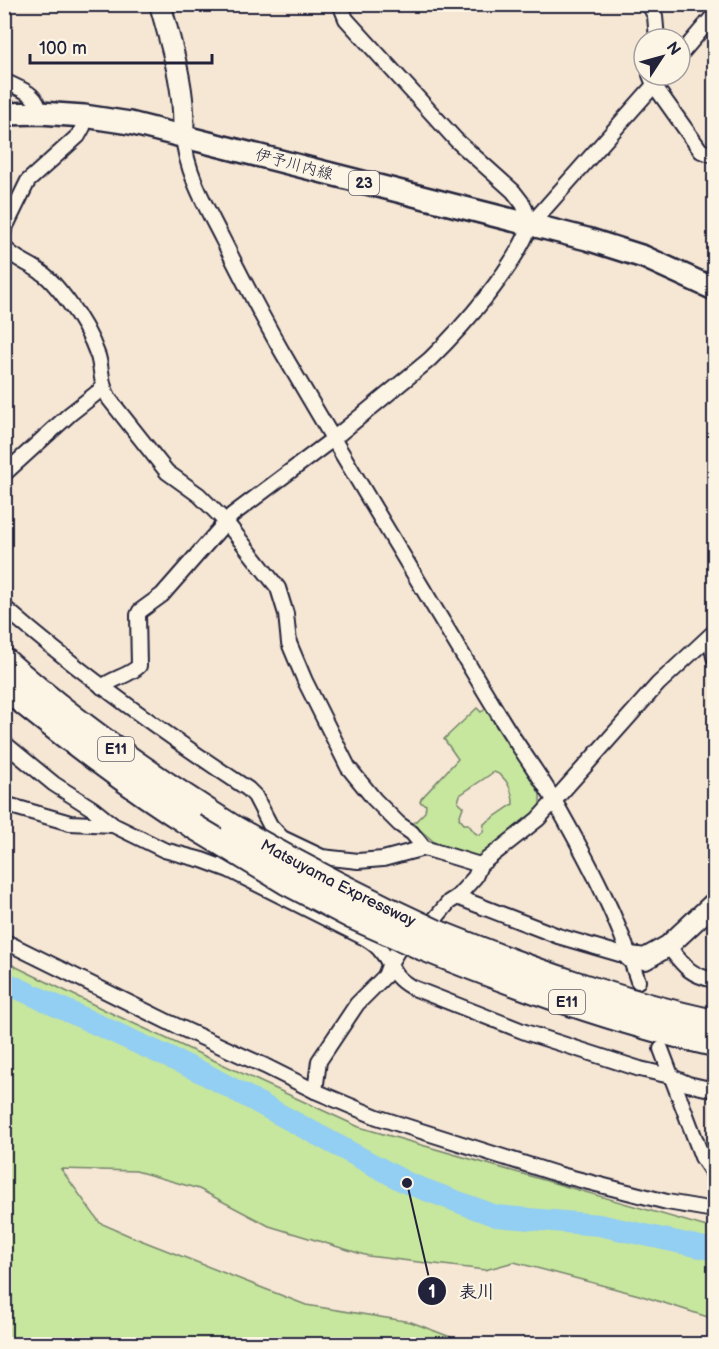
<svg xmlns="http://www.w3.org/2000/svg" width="719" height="1349" viewBox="0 0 719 1349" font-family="'Balsamiq Sans','Klee One',sans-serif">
  <rect width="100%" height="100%" fill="#f6e6d4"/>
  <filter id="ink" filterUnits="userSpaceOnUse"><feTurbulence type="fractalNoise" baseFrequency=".0167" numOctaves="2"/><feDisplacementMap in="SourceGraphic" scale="12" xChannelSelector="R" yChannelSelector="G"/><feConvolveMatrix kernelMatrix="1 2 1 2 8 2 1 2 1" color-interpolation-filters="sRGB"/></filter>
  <g filter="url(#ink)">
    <!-- green -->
    <g fill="#c7e69e" stroke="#74846c" stroke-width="1.5" fill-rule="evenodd">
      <path d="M477 708 481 712 487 708 540 794V805L536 814 478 860 440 847 413 824 425 812 426 805 420 802 421 799 458 759 444 739ZM494 772C507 776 513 792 513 804L484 824 483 832 479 835 475 833 468 824H464L459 818 463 807 458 802 460 795Z"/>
      <path d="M4 961 113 1014 359 1127 714 1229V1319L639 1295 514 1262 485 1270 368 1256 269 1226 199 1189 136 1171 61 1169 100 1223 130 1236 306 1305 411 1322 469 1344H5Z"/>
    </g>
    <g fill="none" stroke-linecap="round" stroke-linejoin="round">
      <!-- river -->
      <path stroke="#93cef3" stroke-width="22" d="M4 982 203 1073 407 1183 496 1216 599 1225 714 1250"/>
      <!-- street casing -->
      <g stroke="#22223b" stroke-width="18">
        <g id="street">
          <path d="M340 4 346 19 456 140 513 191 523 204 531 224"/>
          <path d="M649 4 655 16 657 39"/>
          <path d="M680 55 714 15"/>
          <path d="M650 75 654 85 701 151 714 155"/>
          <path d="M4 81C21 90 37 92 40 113"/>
          <path d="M183 135C186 172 205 205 222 238 241 276 260 313 281 350 353 474 428 597 502 720 519 748 539 774 555 802 589 862 617 915 638 981"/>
          <path d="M4 230 28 181 78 136 83 127 84 116"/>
          <path d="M4 247C15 260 30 263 42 273 51 279 60 291 67 300 80 317 91 336 98 356 103 374 100 384 110 400L167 472 199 495 226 522 278 588 286 614 289 643 305 681 348 767 374 799 399 824 412 833 424 848"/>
          <path d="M4 474 70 414 103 388"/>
          <path d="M4 607C81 674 163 733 248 789L255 796 270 825 282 838 322 857 358 861 383 859 424 848 480 865"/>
          <path d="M710 636 714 657"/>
          <path d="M102 687C113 678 129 676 139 666L138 615 140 611 162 595 232 515 333 439 429 360C464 326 513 270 531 224L663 75"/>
          <path d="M4 743 54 784 93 809 113 825 164 850 202 860 229 870 365 938C370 941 376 945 380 950 394 966 390 975 411 987L525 1032 640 1069 670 1076 688 1084 714 1090"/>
          <path d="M4 804 70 823 113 825"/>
          <path d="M457 897 558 936 630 957"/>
          <path d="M4 941 170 1023 265 1066 315 1091 377 1117 557 1174 667 1202 714 1210"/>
          <path d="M668 946C684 966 689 975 714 980"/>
          <path d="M661 1049 702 1157 714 1175"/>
          <path d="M315 1091 319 1061 357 1004 385 976 390 963 398 950 434 920 449 902 457 897 475 877 480 865 538 819 658 684 714 632"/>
        </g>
      </g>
      <!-- secondary casing -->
      <g stroke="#22223b" stroke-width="24">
        <g id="secondary">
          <path d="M160 4C172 48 186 90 183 135"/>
          <path d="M630 957 645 959 668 946 714 903"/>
        </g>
      </g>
      <!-- primary casing -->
      <g stroke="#22223b" stroke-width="26">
        <path id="primary" d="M4 114 40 113 84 116 130 123 587 239 644 257 714 289"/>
      </g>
      <!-- highway casing -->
      <g stroke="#22223b" stroke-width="28">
        <g id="highway">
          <path d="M4 660C75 724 154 778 234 828"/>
          <path d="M4 687C66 737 126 784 193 826"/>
          <path d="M436 932C526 968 619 1002 714 1022"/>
          <path d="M423 948C517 986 614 1022 714 1044"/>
        </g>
      </g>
      <!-- street -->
      <use href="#street" stroke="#fcf5e5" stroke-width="14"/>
      <!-- secondary -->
      <use href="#secondary" stroke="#fcf5e5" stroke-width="20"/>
      <!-- primary -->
      <use href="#primary" stroke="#fcf5e5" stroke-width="21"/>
      <!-- highway -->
      <use href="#highway" stroke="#fcf5e5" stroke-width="24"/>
      <!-- highway-bridge casing -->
      <g stroke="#22223b" stroke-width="28" stroke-linecap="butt">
        <g id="highway-bridge">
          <path d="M193 826 286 882 353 917 423 948"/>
          <path id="s1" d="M234 828C300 866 366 900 436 932"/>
        </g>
      </g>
      <!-- highway-bridge -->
      <use href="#highway-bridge" stroke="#fcf5e5" stroke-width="24"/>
    </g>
  </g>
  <g text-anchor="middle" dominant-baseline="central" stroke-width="4.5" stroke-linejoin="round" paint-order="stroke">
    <!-- shield labels -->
    <g fill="#fcf5e5" stroke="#63616e" stroke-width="1.5">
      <rect x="349" y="171" width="30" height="24" rx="4.5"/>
      <rect x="98" y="737" width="36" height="24" rx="4.5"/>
      <rect x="549" y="990" width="36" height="24" rx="4.5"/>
    </g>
    <g font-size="15" font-weight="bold" fill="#22223b">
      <text x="364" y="183">23</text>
      <text x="116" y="749">E11</text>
      <text x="567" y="1002">E11</text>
    </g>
    <!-- street labels -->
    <g font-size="16" fill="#22223b" stroke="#fcf5e5">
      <text transform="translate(294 165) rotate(15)">伊予川内線</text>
      <text stroke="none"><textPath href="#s1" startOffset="118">Matsuyama Expressway</textPath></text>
    </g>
  </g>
  <!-- callouts -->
  <path fill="none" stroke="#22223b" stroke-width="2" d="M407 1183L432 1291"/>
  <g fill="#22223b" stroke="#fcf5e5" stroke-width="2">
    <circle cx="407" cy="1183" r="6"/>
    <circle cx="432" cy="1291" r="15"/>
  </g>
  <g font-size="18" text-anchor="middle" font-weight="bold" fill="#fff">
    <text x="432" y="1298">1</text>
  </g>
  <g font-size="18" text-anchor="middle" font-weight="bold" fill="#22223b" stroke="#fcf5e5" stroke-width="4.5" stroke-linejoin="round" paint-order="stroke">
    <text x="477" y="1298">表川</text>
  </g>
  <!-- margin -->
  <rect width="719" height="1349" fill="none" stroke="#fcf5e5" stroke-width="24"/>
  <rect x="12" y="12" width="695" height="1325" fill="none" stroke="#22223b" stroke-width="2" filter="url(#ink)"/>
  <!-- north arrow -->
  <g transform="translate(662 57) rotate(54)"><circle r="28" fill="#fcf5e5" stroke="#a5a1a1" stroke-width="1.5"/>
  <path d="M0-4.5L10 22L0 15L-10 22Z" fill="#22223b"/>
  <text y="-9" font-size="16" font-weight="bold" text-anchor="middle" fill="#22223b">N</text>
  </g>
  <!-- scale -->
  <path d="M30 54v9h182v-9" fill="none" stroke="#22223b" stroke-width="3"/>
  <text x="39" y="54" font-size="18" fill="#22223b" stroke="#fcf5e5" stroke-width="4.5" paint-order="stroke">100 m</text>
</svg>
